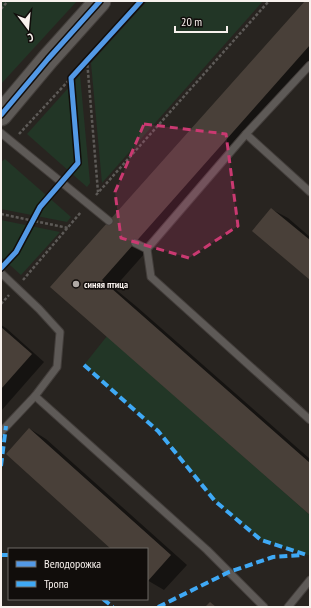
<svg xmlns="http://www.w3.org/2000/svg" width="311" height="608" viewBox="0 0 311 608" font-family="'PT Sans Narrow',sans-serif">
  <rect width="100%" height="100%" fill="#282420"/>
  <!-- green -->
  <g fill="#223626">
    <path d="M1 1H77L1 84Z"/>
    <path d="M147 1H263L102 183 91 63Z"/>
    <path d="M80 75 90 183 87 187 27 134Z"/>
    <path d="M5 159 71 217 67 222 1 209V162Z"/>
    <path d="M1 220 60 232 21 275 1 257Z"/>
    <path d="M107 336 310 515V555H307L261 540 215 501 158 431 84 365Z"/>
  </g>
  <!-- shadow -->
  <g fill="#0007">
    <path d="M307 1H310V67L114 288 137 307 310 459V514L52 287Z"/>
    <path d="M271 209 288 218 310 237V279Z"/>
    <path d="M1 325 6 328 44 362 1 411Z"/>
    <path d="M30 429 46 439 187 565 164 590 147 580V549H113Z"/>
  </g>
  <!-- building -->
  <g fill="#494039">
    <path d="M305 1H310V45L102 280 310 463V515L50 287Z"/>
    <path d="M271 208 310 240V280L252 231Z"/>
    <path d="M1 327 32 354 1 389Z"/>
    <path d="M29 428 171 555 147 582V549H111L6 454Z"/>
    <path d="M210 602 216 607H205Z"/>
  </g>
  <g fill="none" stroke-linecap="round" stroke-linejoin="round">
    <!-- lane casing -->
    <g stroke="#433e3b" stroke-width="9">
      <g id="lane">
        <path d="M1 133 109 221"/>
        <path d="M246 134 310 192"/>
        <path d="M135 243 147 249 246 134 310 65"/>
        <path d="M147 249 151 277 310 420"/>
        <path d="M1 273 39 309 60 332 57 367 35 396 1 432"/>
        <path d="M35 396 207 550 264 607"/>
        <path d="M288 607 310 580"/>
      </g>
    </g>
    <!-- secondary casing -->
    <g stroke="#433e3b" stroke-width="23">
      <path id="secondary" d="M1 115 48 59 100 1"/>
    </g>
    <!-- path -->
    <g stroke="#5d5a57" stroke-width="2.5" stroke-dasharray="3 2" stroke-linecap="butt">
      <path d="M1 9 8 1"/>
      <path d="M87 60 98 192"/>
      <path d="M19 134 71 78"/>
      <path d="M96 195 269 1"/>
      <path d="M1 214 68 228"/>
      <path d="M23 280 81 212"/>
      <path d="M1 304 9 295"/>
    </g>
    <!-- lane -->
    <use href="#lane" stroke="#5e5a57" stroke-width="7"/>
    <!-- secondary -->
    <use href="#secondary" stroke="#5e5a57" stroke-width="21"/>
    <!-- quiet -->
    <g stroke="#3fa9f5" stroke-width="4" stroke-dasharray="8 4" stroke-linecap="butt">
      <path d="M84 365 158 431 215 501 261 540 307 555"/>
      <path d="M1 466 6 426"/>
      <path d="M1 555H9"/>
      <path d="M103 599 113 607"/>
      <path d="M158 607 229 572 273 557 303 555"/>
    </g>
    <!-- cycleway casing -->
    <g stroke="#110d0b" stroke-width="8">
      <g id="cycleway">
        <path d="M1 115 48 59 100 1"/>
        <path d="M1 268 16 252 40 207 78 163 71 78 141 1"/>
      </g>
    </g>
    <!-- cycleway -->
    <use href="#cycleway" stroke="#5399e6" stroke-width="5"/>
  </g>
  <!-- marked area -->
  <path fill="#ca3971" fill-opacity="0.2" stroke="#ca3971" stroke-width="3" stroke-dasharray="8 5" stroke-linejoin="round" d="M144 124 226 134 238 226 189 258 121 238 115 192Z"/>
  <!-- markers -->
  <circle fill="#afa9a5" stroke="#110d0b" stroke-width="1.5" cx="76" cy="284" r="4"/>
  <g text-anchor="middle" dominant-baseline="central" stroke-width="3" stroke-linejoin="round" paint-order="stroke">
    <!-- poi labels -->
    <g font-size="10" font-weight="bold" fill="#f8f1ed" stroke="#110d0b" text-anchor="start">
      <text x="84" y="284">синяя птица</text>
    </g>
  </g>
  <!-- border -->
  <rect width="311" height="608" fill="none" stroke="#f8f1ed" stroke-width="4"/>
  <!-- legend -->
  <rect x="8" y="548" width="140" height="52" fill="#110d0b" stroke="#6d6865"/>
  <rect x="16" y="561" width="20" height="6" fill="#5399e6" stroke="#6d6865"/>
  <text x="44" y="568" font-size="12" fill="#f8f1ed">Велодорожка</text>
  <rect x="16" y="581" width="20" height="6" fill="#3fa9f5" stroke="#6d6865"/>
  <text x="44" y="588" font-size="12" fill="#f8f1ed">Тропа</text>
  <!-- north arrow -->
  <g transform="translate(28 28) rotate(164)" stroke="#110d0b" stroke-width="3" paint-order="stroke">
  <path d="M0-3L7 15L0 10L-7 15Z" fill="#f8f1ed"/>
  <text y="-6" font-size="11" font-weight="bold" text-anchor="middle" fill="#f8f1ed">С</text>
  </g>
  <!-- scale -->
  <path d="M175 26v6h52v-6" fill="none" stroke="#f8f1ed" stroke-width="2"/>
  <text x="181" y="26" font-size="12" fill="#f8f1ed" stroke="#110d0b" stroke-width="3" paint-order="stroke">20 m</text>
</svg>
